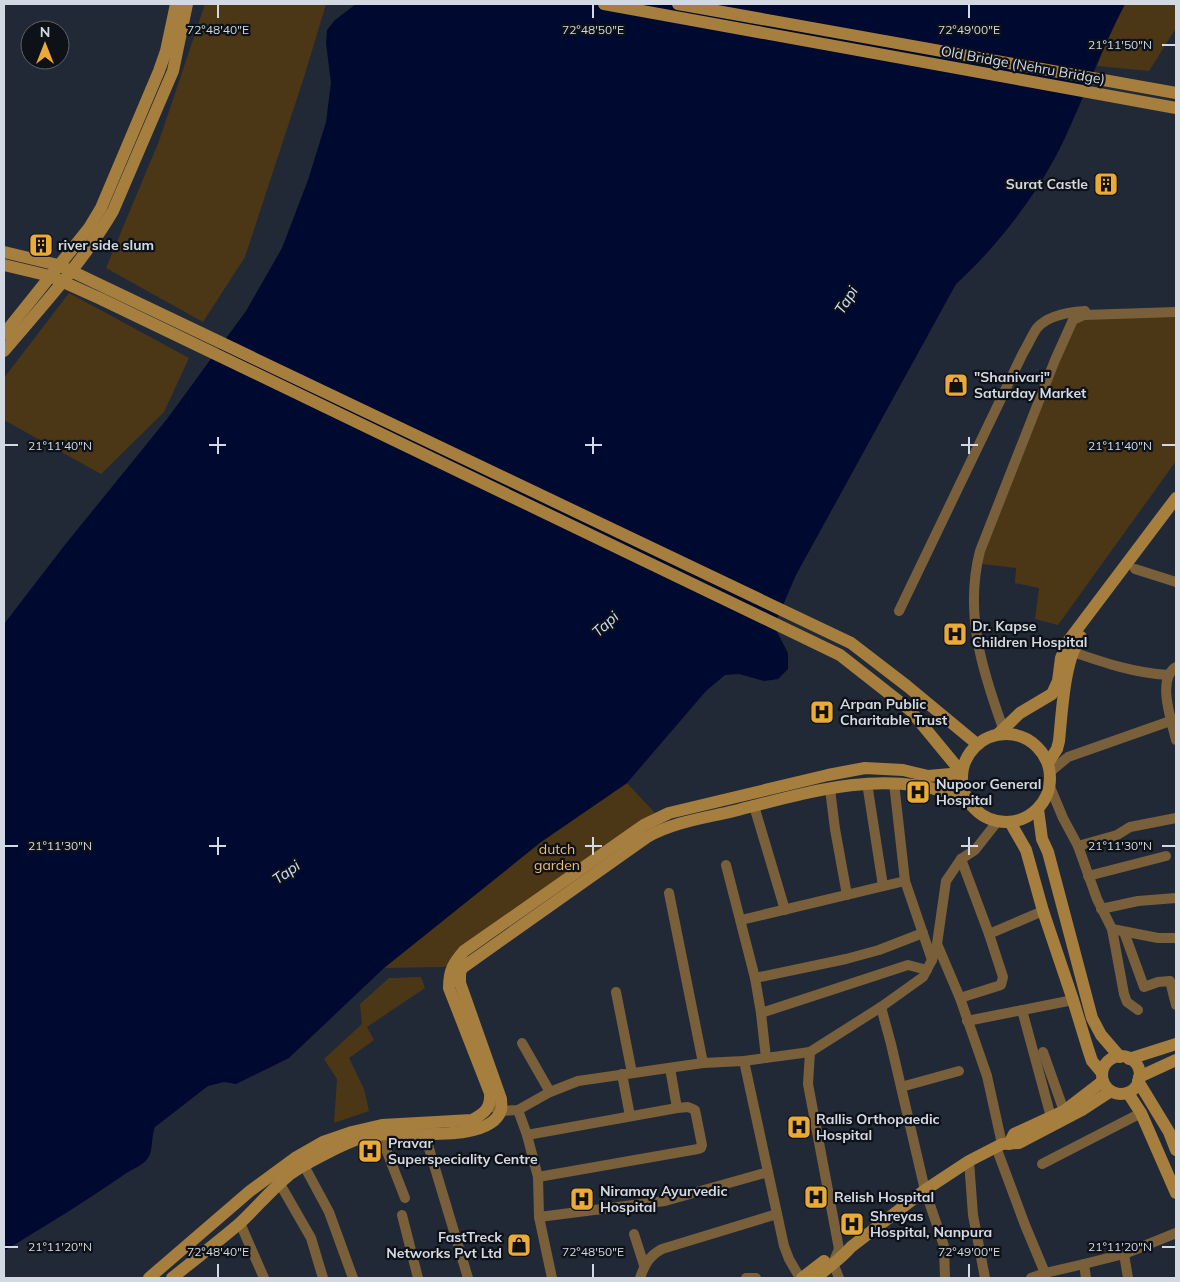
<svg xmlns="http://www.w3.org/2000/svg" width="1180" height="1282" viewBox="0 0 1180 1282" font-family="Mulish,sans-serif">
  <rect width="100%" height="100%" fill="#212937"/>
  <!-- green -->
  <g fill="#4b3715">
    <path d="M205 4H326L305 74 245 257 203 322 106 268 159 141Z"/>
    <path d="M1125 4H1176V28L1149 71 1097 66 1110 32Z"/>
    <path d="M69 293 189 358 164 412 101 474 4 420V378Z"/>
    <path d="M1176 316V461L1058 625 1035 619 1039 588 1015 583 1016 568 982 564 985 549 1072 327 1081 319Z"/>
    <path d="M627 783 655 813 445 967 384 968 541 842Z"/>
    <path d="M421 977 425 988 367 1027 374 1040 349 1058 364 1089 369 1111 334 1123 337 1079 324 1059 362 1024 360 1004 389 978Z"/>
  </g>
  <!-- water -->
  <path fill="#00092f" d="M356 4H1125C1102 48 1085 95 1064 140 1040 191 998 246 956 284L796 575 774 626 788 653V669L778 679 764 681 739 674 725 675 706 691 627 783 541 842 384 968 289 1058 236 1084 224 1082 208 1086 155 1127C151 1137 153 1150 149 1156 145 1165 132 1169 125 1174 85 1202 45 1226 4 1251V624L64 546 167 419 246 311 282 248 308 180 326 122 331 83 326 43 327 30 335 20Z"/>
  <g fill="none" stroke-linecap="round" stroke-linejoin="round">
    <!-- street -->
    <g stroke="#79603a" stroke-width="10">
      <path d="M1135 569 1176 582"/>
      <path d="M899 611 1023 353C1028 345 1032 335 1037 328 1048 315 1070 312 1085 311"/>
      <path d="M1073 652C1105 663 1134 673 1168 675"/>
      <path d="M1176 667C1156 679 1172 722 1176 740"/>
      <path d="M1003 728C982 670 964 613 980 551L1055 360 1073 320 1084 315 1176 312"/>
      <path d="M1050 772 1068 757 1176 719"/>
      <path d="M867 783 883 886"/>
      <path d="M894 783 905 881 932 960"/>
      <path d="M1050 787 1063 818 1078 846 1097 899 1112 929 1158 938H1176"/>
      <path d="M830 789 835 829 847 895"/>
      <path d="M754 806 785 910"/>
      <path d="M1078 846 1117 835 1130 827 1176 818"/>
      <path d="M726 865 755 978 761 1013 766 1058"/>
      <path d="M1088 876 1166 856"/>
      <path d="M669 893 703 1063"/>
      <path d="M1101 909 1138 901 1176 898"/>
      <path d="M741 920 905 881"/>
      <path d="M1112 929 1124 994 1127 1002 1138 1010"/>
      <path d="M1124 932 1144 987 1158 982 1170 981 1176 1005"/>
      <path d="M989 934 1043 911"/>
      <path d="M937 944 960 998 987 1076 1002 1144"/>
      <path d="M755 978 846 959 879 950 923 933"/>
      <path d="M616 992 632 1073"/>
      <path d="M960 998 1001 985 1003 977 989 934 961 859"/>
      <path d="M881 1007 891 1044 925 1190 944 1246 945 1278"/>
      <path d="M1022 1010 1051 1117"/>
      <path d="M761 1013 908 965 927 970"/>
      <path d="M967 1021 1073 1000"/>
      <path d="M522 1043 550 1092"/>
      <path d="M810 1052 808 1084 839 1249 833 1263 839 1278"/>
      <path d="M1043 1052 1064 1111"/>
      <path d="M744 1061 784 1246 789 1259 800 1278"/>
      <path d="M670 1068 677 1108"/>
      <path d="M622 1074 630 1116"/>
      <path d="M901 1087 959 1071"/>
      <path d="M495 1108 501 1111 518 1110 550 1092 578 1081 703 1063 744 1061 810 1052 881 1007 923 977 932 960 937 944 946 881 961 859 975 850 997 822"/>
      <path d="M518 1110 527 1135 538 1177 539 1217 552 1278"/>
      <path d="M380 1134 405 1198"/>
      <path d="M425 1135 468 1278"/>
      <path d="M527 1135 677 1108 688 1107 695 1110 702 1145 701 1148 698 1149 538 1177"/>
      <path d="M996 1147 1025 1225 1045 1273"/>
      <path d="M301 1160 329 1212 353 1278"/>
      <path d="M969 1161 973 1215 985 1278"/>
      <path d="M1042 1164 1141 1113"/>
      <path d="M280 1184 311 1238 323 1278"/>
      <path d="M402 1215 418 1278"/>
      <path d="M539 1217 665 1201 768 1172"/>
      <path d="M240 1223 264 1278"/>
      <path d="M634 1234 644 1265"/>
      <path d="M1124 1254 1128 1278"/>
      <path d="M640 1278C645 1264 649 1256 662 1249L777 1214"/>
      <path d="M746 1278H756"/>
      <path d="M1031 1278 1045 1273 1084 1264"/>
      <path d="M1086 1278 1084 1264 1124 1254 1176 1233"/>
    </g>
    <!-- secondary -->
    <g stroke="#a67f3e" stroke-width="12">
      <path d="M604 4 1176 108"/>
      <path d="M678 4 1176 93"/>
      <path d="M4 252 58 265 71 271 851 643 907 686 977 744"/>
      <path d="M4 265 50 276 101 299 840 655 910 710 962 773"/>
      <path d="M4 334 89 228 101 208 159 71 166 51 176 4"/>
      <path d="M4 351C42 306 83 262 113 211L173 71 187 4"/>
      <circle cx="1006" cy="778" r="44"/>
      <path d="M998 734 1020 713 1052 694 1058 681 1061 658 1069 640 1176 498"/>
      <path d="M1048 763 1057 749 1059 741C1062 713 1064 659 1081 637"/>
      <path d="M1038 809 1042 839 1048 852 1092 1018 1101 1035 1120 1057"/>
      <path d="M1010 822 1026 850 1043 911 1073 1000 1088 1049 1092 1061 1102 1073"/>
      <circle cx="1121" cy="1075" r="19"/>
      <path d="M1129 1059 1176 1044"/>
      <path d="M1139 1077 1176 1060"/>
      <path d="M1138 1081 1169 1132 1176 1150"/>
      <path d="M1128 1093 1141 1113 1176 1193"/>
      <path d="M1009 1144 1014 1134 1064 1111 1103 1081"/>
      <path d="M149 1278 250 1191 295 1158 323 1142 352 1132 382 1125 472 1120C485 1113 491 1108 490 1093L449 988C449 970 453 964 464 951L644 825 669 813 828 775 865 768 903 770 928 776 962 773"/>
      <path d="M172 1278C194 1260 218 1242 240 1223 257 1207 272 1189 289 1175 304 1164 350 1140 368 1136 396 1129 490 1146 501 1110 502 1107 501 1103 501 1099L460 983V973L462 968 647 837C673 822 705 818 734 811 802 794 876 770 946 792 956 795 964 801 973 806"/>
      <path d="M802 1278 824 1261"/>
      <path d="M816 1278C828 1267 841 1259 851 1247L925 1190 969 1161 1002 1144 1019 1143 1082 1110 1111 1091"/>
    </g>
  </g>
  <!-- ticks -->
  <path fill="none" stroke="#d3d9e2" stroke-width="2" d="M218 5V18M593 5V18M969 5V18M1162 45H1175M218 437V454M593 437V454M969 437V454M5 445H18M209 445H226M585 445H602M961 445H978M1162 445H1175M218 837V855M593 837V855M969 837V855M5 846H18M209 846H226M585 846H602M961 846H978M1162 846H1175M5 1247H18M1162 1247H1175M218 1264V1277M593 1264V1277M969 1264V1277"/>
  <!-- icons -->
  <defs>
    <g id="building-square" transform="scale(1.25)"><rect x="-9" y="-9" width="18" height="18" rx="4" fill="#eaaa38" stroke="#0e1218"/><path d="M-4-6H4V6H1V3H-1V6H-4ZM-2.5-4.3h1.7v1.8h-1.7ZM.8-4.3h1.7v1.8H.8ZM-2.5-1h1.7V.8h-1.7ZM.8-1h1.7V.8H.8Z" fill="#111"/></g>
    <g id="shop-square" transform="scale(1.25)"><rect x="-9" y="-9" width="18" height="18" rx="4" fill="#eaaa38" stroke="#0e1218"/><path d="M-5-2.5h2.3a2.7 3.5 0 0 1 5.4 0H5L5.5 6h-11ZM-1.5-2.5h3a1.5 2.3 0 0 0-3 0Z" fill="#111"/></g>
    <g id="hospital-square" transform="scale(1.25)"><rect x="-9" y="-9" width="18" height="18" rx="4" fill="#eaaa38" stroke="#0e1218"/><path d="M-5-5h3v3.5h4V-5h3V5h-3V1.5h-4V5h-3Z" fill="#111"/></g>
  </defs>
  <g fill-rule="evenodd">
    <use href="#building-square" x="1106" y="184"/>
    <use href="#building-square" x="41" y="245"/>
    <use href="#shop-square" x="956" y="385"/>
    <use href="#hospital-square" x="955" y="634"/>
    <use href="#hospital-square" x="822" y="712"/>
    <use href="#hospital-square" x="918" y="792"/>
    <use href="#hospital-square" x="799" y="1127"/>
    <use href="#hospital-square" x="370" y="1151"/>
    <use href="#hospital-square" x="816" y="1197"/>
    <use href="#hospital-square" x="582" y="1199"/>
    <use href="#hospital-square" x="852" y="1224"/>
    <use href="#shop-square" x="519" y="1245"/>
  </g>
  <g text-anchor="middle" dominant-baseline="central" stroke-width="4.5" stroke-linejoin="round" paint-order="stroke">
    <!-- street labels -->
    <g font-size="14" fill="#d3d9e2" stroke="#0e1218">
      <text transform="translate(1023 65) rotate(10)">Old Bridge (Nehru Bridge)</text>
    </g>
    <!-- poi labels -->
    <g font-size="14" font-weight="bold" fill="#d3d9e2" stroke="#0e1218" text-anchor="start">
      <text x="1088" y="184" text-anchor="end">Surat Castle</text>
      <text x="58" y="245">river side slum</text>
      <text x="974" y="377">"Shanivari"<tspan x="974" dy="16">Saturday Market</tspan></text>
      <text x="972" y="626">Dr. Kapse<tspan x="972" dy="16">Children Hospital</tspan></text>
      <text x="840" y="704">Arpan Public<tspan x="840" dy="16">Charitable Trust</tspan></text>
      <text x="936" y="784">Nupoor General<tspan x="936" dy="16">Hospital</tspan></text>
      <text x="816" y="1119">Rallis Orthopaedic<tspan x="816" dy="16">Hospital</tspan></text>
      <text x="388" y="1143">Pravar<tspan x="388" dy="16">Superspeciality Centre</tspan></text>
      <text x="600" y="1191">Niramay Ayurvedic<tspan x="600" dy="16">Hospital</tspan></text>
      <text x="834" y="1197">Relish Hospital</text>
      <text x="870" y="1216">Shreyas<tspan x="870" dy="16">Hospital, Nanpura</tspan></text>
      <text x="502" y="1237" text-anchor="end">FastTreck<tspan x="502" dy="16">Networks Pvt Ltd</tspan></text>
    </g>
    <!-- park labels -->
    <g font-size="14" fill="#eebd71" stroke="#0e1218">
      <text x="557" y="849">dutch<tspan x="557" dy="16">garden</tspan></text>
    </g>
    <!-- water labels -->
    <g font-size="15" font-style="italic" fill="#cde0fc" stroke="#0e1218">
      <text transform="translate(846 300) rotate(-58)">Tapi</text>
      <text transform="translate(605 624) rotate(-43)">Tapi</text>
      <text transform="translate(286 872) rotate(-36)">Tapi</text>
    </g>
  </g>
  <g font-size="12" text-anchor="middle" fill="#d3d9e2" stroke="#0e1218" stroke-width="4.5" stroke-linejoin="round" paint-order="stroke">
    <text x="218" y="34">72°48'40"E</text>
    <text x="593" y="34">72°48'50"E</text>
    <text x="969" y="34">72°49'00"E</text>
    <text x="1120" y="49">21°11'50"N</text>
    <text x="60" y="450">21°11'40"N</text>
    <text x="1120" y="450">21°11'40"N</text>
    <text x="60" y="850">21°11'30"N</text>
    <text x="1120" y="850">21°11'30"N</text>
    <text x="60" y="1251">21°11'20"N</text>
    <text x="1120" y="1251">21°11'20"N</text>
    <text x="218" y="1256">72°48'40"E</text>
    <text x="593" y="1256">72°48'50"E</text>
    <text x="969" y="1256">72°49'00"E</text>
  </g>
  <!-- border -->
  <rect width="1180" height="1282" fill="none" stroke="#d3d9e2" stroke-width="10"/>
  <!-- north arrow -->
  <g transform="translate(45 45)"><circle r="24" fill="#0e1218" stroke="#5d6269"/>
  <path d="M0-4L9 19L0 12L-9 19Z" fill="#eaaa38"/>
  <text y="-8" font-size="14" font-weight="bold" text-anchor="middle" fill="#d3d9e2">N</text>
  </g>
</svg>
